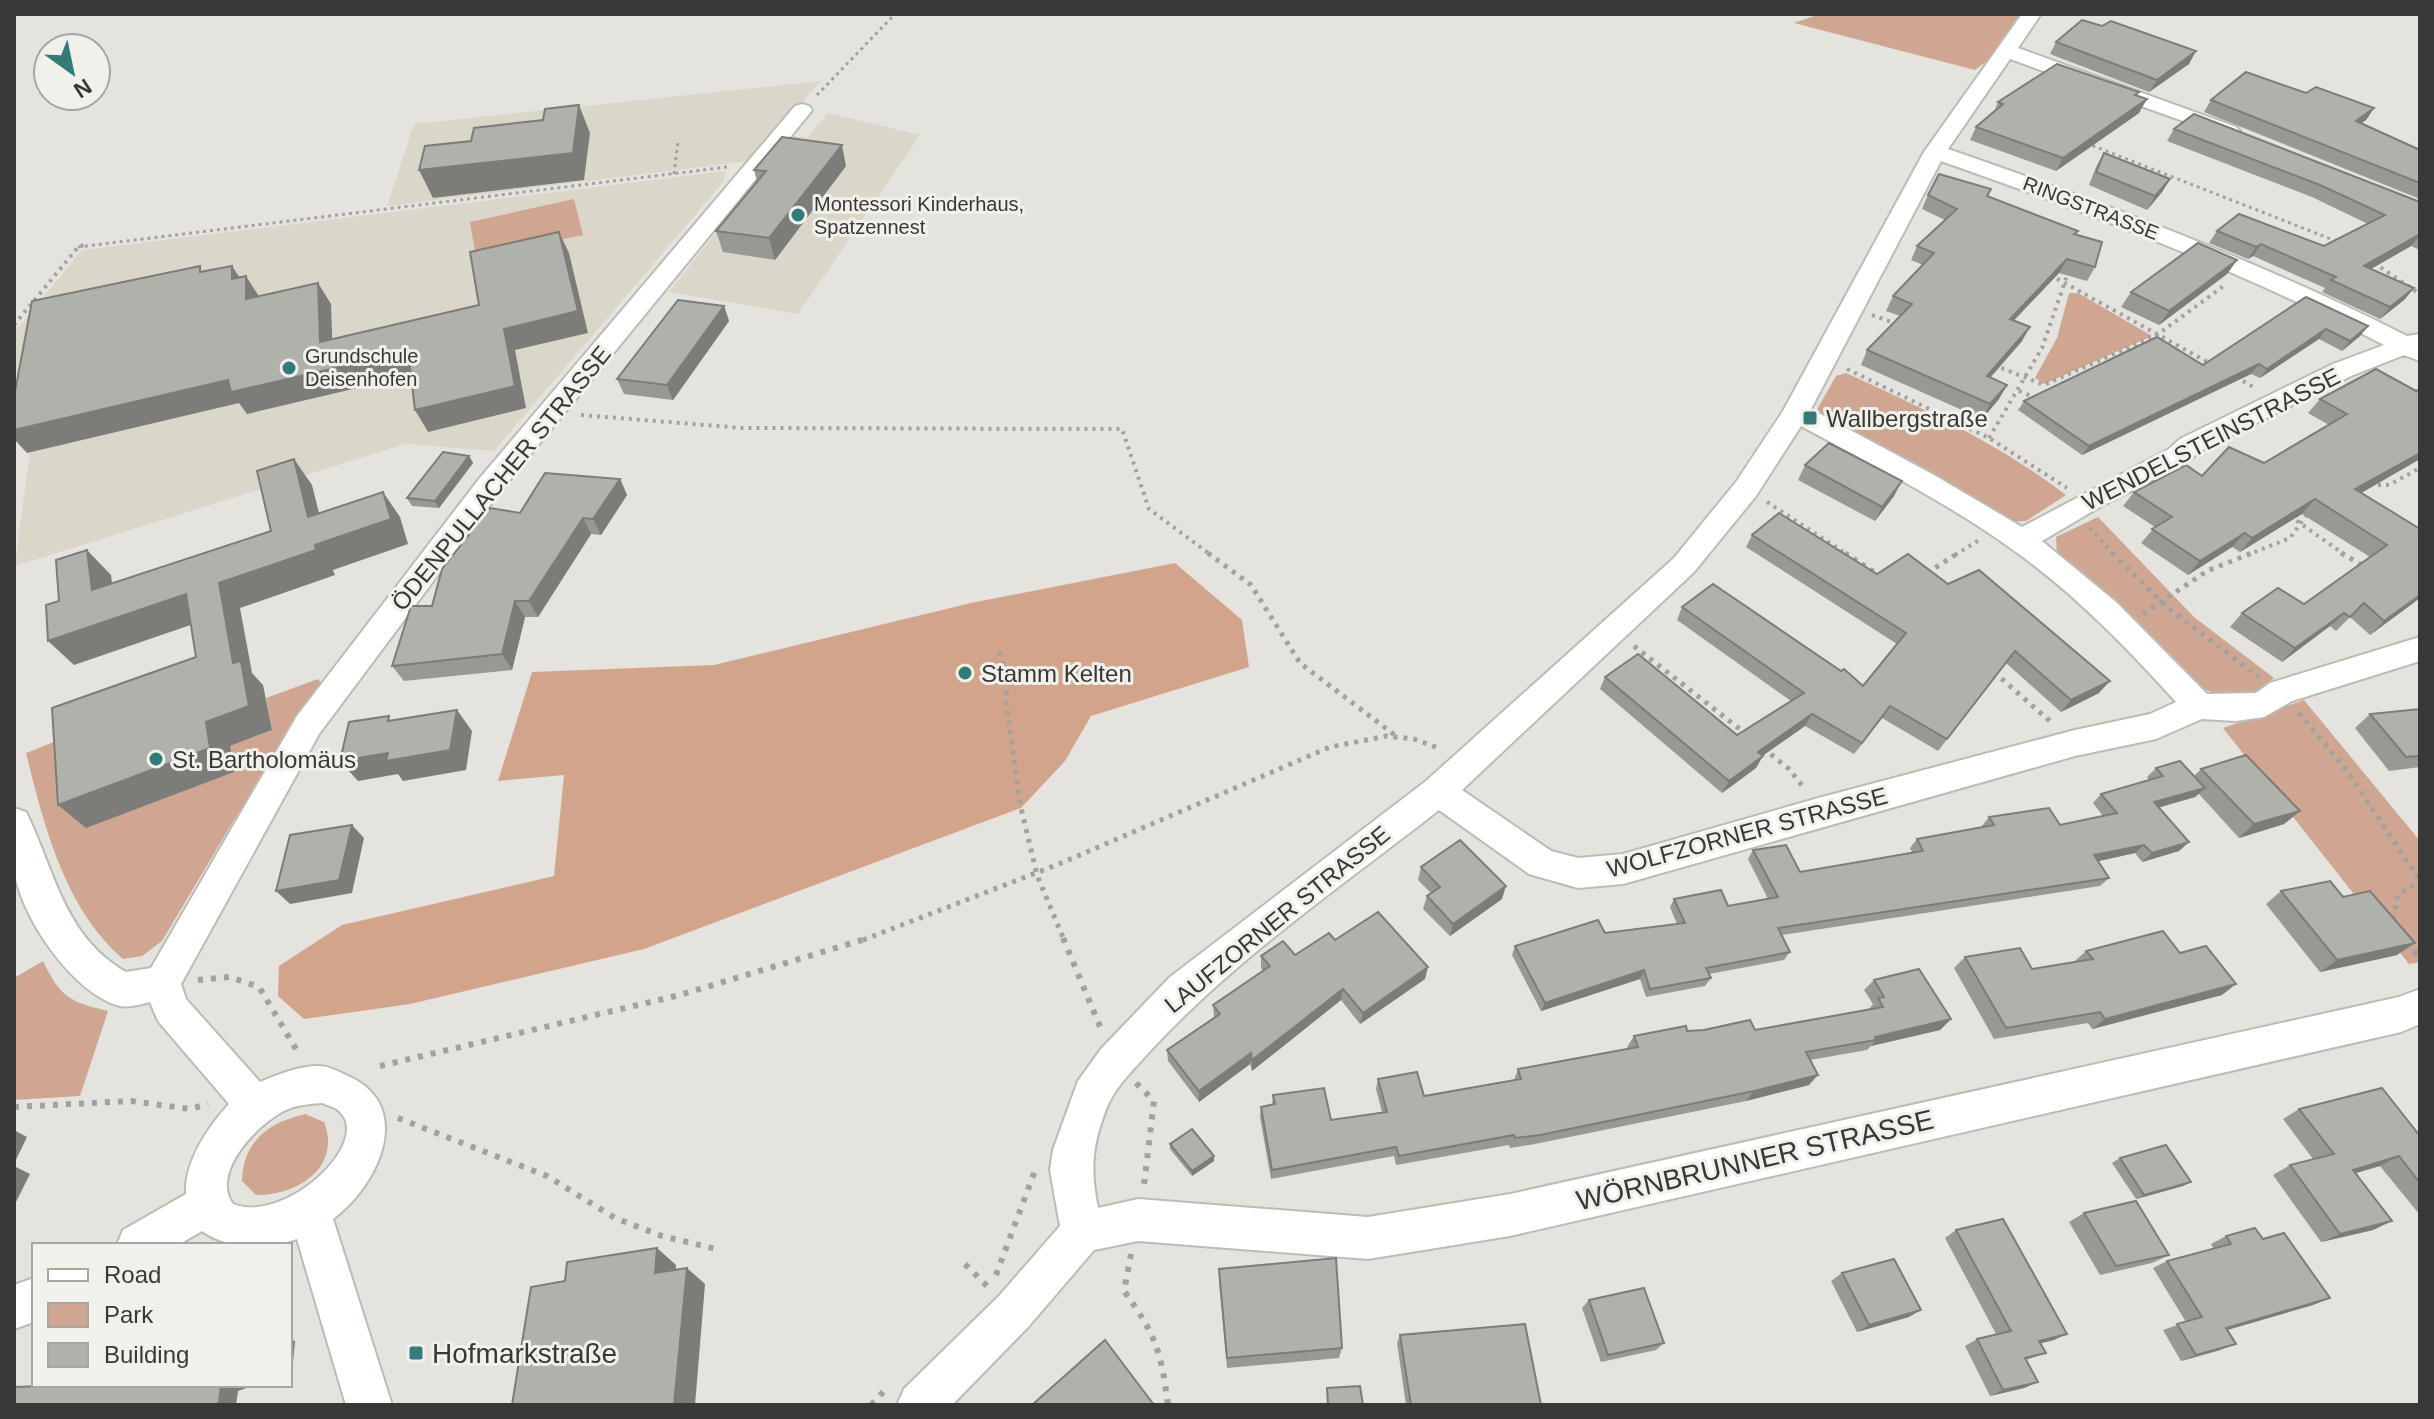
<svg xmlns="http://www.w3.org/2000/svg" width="2434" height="1419" viewBox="0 0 2434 1419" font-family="Helvetica,sans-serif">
  <rect width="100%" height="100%" fill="#e5e3de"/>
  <!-- built -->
  <g fill="#dbd6ca">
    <path d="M821 81 749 161 387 206 414 124Z"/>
    <path d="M828 113 920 135 798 314 669 292 793 136 807 138Z"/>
    <path d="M726 171 723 182 494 451 405 444 15 566 36 403 14 404V333L82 250Z"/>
  </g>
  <!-- green -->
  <g fill="#cea692">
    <path d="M1820 14H2022L1988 60 1975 70 1794 23Z"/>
    <path d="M574 199 583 235 476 258 470 222Z"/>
    <path d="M2069 293H2078L2152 336 2044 384 2035 378 2057 338Z"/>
    <path d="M1846 373C1922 408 1998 443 2066 495L2026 521 2005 522 1814 415 1836 376Z"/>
    <path d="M2098 517 2194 617 2274 678 2254 695 2228 698 2198 687 2149 635 2057 556 2056 537Z"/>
    <path d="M318 679 323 685 234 820 162 941 142 956 123 959C64 908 44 825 26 753L79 732 230 746 272 730 266 698Z"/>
    <path d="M2304 700 2420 841V962L2409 964 2223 728Z"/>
    <path d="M43 961C60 997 70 1002 108 1011L80 1096 14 1100V978Z"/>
    <path d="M305 1114 324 1122C342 1167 297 1196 256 1195L242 1181C243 1141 268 1123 305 1114Z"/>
  </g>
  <!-- forest -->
  <path fill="#d3a48c" d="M1175 563 1242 620 1249 667 1091 716 1065 761 1021 808 644 949 410 1004 304 1019 278 996 279 966 342 925 554 876 564 775 498 781 532 672 714 665 971 603Z"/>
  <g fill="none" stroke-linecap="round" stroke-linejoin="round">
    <!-- minor casing -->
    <g stroke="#bdbbb6" stroke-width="4">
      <g id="minor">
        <path d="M2022 14H2041L2018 48 2236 127 2240 131 2236 135H2222L2010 59 1948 149C2104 203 2259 261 2407 336L2420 334V361L2404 355 2351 376 2200 451 2189 461 2098 508 2042 541 2116 602 2207 694 2256 693 2270 683 2420 637V661L2292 701 2264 717 2236 721 2202 719 2156 739 2075 756 1623 884 1578 888 1529 874 1439 810C1342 886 1236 958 1152 1049 1137 1066 1116 1085 1107 1107 1092 1145 1090 1168 1098 1208L1138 1199 1368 1217 1510 1194 2399 997 2420 989V1024L2401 1032 1510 1236 1368 1259 1138 1241 1094 1250 1029 1326 952 1405H897L904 1389 999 1296 1060 1226 1050 1170 1053 1150 1078 1081 1101 1049 1170 977 1426 781 1674 558 1736 482 1783 411 1924 152ZM1941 161C2092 214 2242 271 2384 345L2333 364 2180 439 2169 449 2022 527 1934 475 1811 409ZM1801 426C1874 466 1949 503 2016 552 2076 595 2127 648 2176 702L2150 714 2075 730 1822 797 1623 854 1578 858 1551 851 1462 790 1694 572 1756 496Z"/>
        <path d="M802 104 809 106 812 110 809 114 499 493 319 734 181 984 186 999 260 1082C279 1074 299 1066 319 1066 329 1066 339 1072 348 1076 416 1106 378 1186 333 1219L392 1405H346L297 1239C267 1249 229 1250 202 1231L178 1245H117L123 1230 186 1194C184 1162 208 1127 229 1104L158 1021 150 1002C141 1004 129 1008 120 1006 73 994 20 916 14 869 11 850 14 828 14 808L26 812C55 871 64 937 126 972L151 968 297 716 479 479 795 106ZM322 1103C326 1105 335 1107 339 1111 374 1142 285 1225 233 1204 210 1174 257 1124 284 1111 295 1105 309 1104 322 1103Z"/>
        <path d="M34 1278V1322L14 1329V1285Z"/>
      </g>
    </g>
    <!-- path-far3 -->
    <g stroke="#a3a19e" stroke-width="3" stroke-dasharray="3 4" stroke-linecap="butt">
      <path d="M817 95 895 14"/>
      <path d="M2086 143 2341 243"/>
      <path d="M674 174 678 142"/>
      <path d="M78 247 727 167"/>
    </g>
    <!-- path-far2 -->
    <g stroke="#a3a19e" stroke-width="4" stroke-dasharray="3 5" stroke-linecap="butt">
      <path d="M2374 263 2420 294"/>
      <path d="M2050 275 2213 365"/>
      <path d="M1872 315 1900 325"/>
      <path d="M14 325 79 246 85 245"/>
      <path d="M1994 365 2044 385 2157 335 2225 285"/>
      <path d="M1847 369 1989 438 2067 488"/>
      <path d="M2236 377 2255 388"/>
      <path d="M2019 391 2036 398"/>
      <path d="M581 415 742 428 1122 429 1149 509 1211 555"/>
      <path d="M1989 438 2042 348 2069 270"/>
      <path d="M2370 485H2389L2420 468"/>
      <path d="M1767 502 1848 555"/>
      <path d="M2290 516 2345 555"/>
      <path d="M2090 528 2114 555"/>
      <path d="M1955 555 1979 540"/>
      <path d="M2247 555 2290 538 2308 513"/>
    </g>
    <!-- path-far1 -->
    <g stroke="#a3a19e" stroke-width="5" stroke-dasharray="4 6" stroke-linecap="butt">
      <path d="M1208 553 1251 585 1300 663 1396 736"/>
      <path d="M1845 553 1876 573"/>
      <path d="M2112 553 2169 609 2259 677"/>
      <path d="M2341 553 2364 566"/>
      <path d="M1927 573 1958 553"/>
      <path d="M2143 614 2207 571 2252 553"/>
      <path d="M1634 646 1746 734"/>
      <path d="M999 652 1007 678 1006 703 1021 808 1037 875 1064 940"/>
      <path d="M1994 672 2052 723"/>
      <path d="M2299 713 2348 772 2420 881"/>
      <path d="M1763 748 1789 769 1804 788"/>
      <path d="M2393 919 2398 894 2420 882"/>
      <path d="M863 940 1059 864 1330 747 1387 736 1414 739 1441 749"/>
    </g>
    <!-- path -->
    <g stroke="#a3a19e" stroke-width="6" stroke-dasharray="5 8" stroke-linecap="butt">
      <path d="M1063 938 1101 1029"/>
      <path d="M2407 940 2420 959"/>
      <path d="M198 980 230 977 259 987 296 1049"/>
      <path d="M380 1066 680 995 869 938"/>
      <path d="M1136 1083 1154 1101 1144 1185"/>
      <path d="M14 1107 131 1101 190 1109 208 1104"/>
      <path d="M398 1118 547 1176 615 1218 662 1236 716 1249"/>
      <path d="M1131 1254 1124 1291C1156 1335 1161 1351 1168 1405"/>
      <path d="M965 1264 988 1287"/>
      <path d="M996 1275 1036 1168"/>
      <path d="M871 1405 887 1388"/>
    </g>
    <!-- minor -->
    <use href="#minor" fill="#fff" fill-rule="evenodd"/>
  </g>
  <!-- wall -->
  <g fill="#989894">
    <path d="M2102 26 2189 64 2149 92 2050 54 2056 42Z"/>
    <path d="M2306 93 2374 108 2366 120 2361 123 2420 150V199L2204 112 2211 100Z"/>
    <path d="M2137 95 2139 113 2056 171 1970 140 1976 127 1994 112 1998 102Z"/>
    <path d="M2174 129 2420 202V250L2411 246 2371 269 2414 288 2404 300 2380 319 2322 292 2325 288 2253 256 2248 259 2209 243 2217 231 2324 246 2368 224 2312 197 2167 141Z"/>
    <path d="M2104 153 2170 179 2162 192 2147 210 2089 185 2096 167Z"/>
    <path d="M846 166 775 260 723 252 716 231 757 181 754 170Z"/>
    <path d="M1991 189 1988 196 2075 234 2095 267 2087 281 2059 273 2014 320 2022 341 1991 377 1999 399 1982 419 1861 365 1867 350 1900 316 1886 311 1893 296 1923 265 1911 260 1917 246 1945 220 1922 209 1928 195Z"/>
    <path d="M2237 260 2227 274 2159 325 2121 307 2131 292Z"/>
    <path d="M2306 297 2368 326 2360 336 2342 351 2319 339 2260 378 2251 374 2082 455 2018 410 2024 401 2203 365Z"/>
    <path d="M724 306 729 321 673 400 624 394 617 379Z"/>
    <path d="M2376 369 2420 459 2361 493 2420 529V598L2370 635 2350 617 2336 631 2330 626 2282 662 2230 627 2242 613 2304 604 2370 557 2302 514 2240 552 2232 547 2188 575 2141 543 2155 527 2123 506 2134 492 2264 463 2329 425 2308 413 2320 399Z"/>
    <path d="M469 456 473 463 439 508 412 506 407 498Z"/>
    <path d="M1805 465 1894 496 1875 521 1798 480Z"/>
    <path d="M620 479 627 495 601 535 591 534 538 617H525L512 670 404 681 392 666 432 606 520 513Z"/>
    <path d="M1752 535 1877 574 2099 693 2061 712 2006 663 1938 751 1882 718 1854 754 1805 726 1762 756 1756 768 1722 793 1600 689 1605 677 1737 735 1791 701 1677 620 1682 607 1863 686 1897 644 1746 547Z"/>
    <path d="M2420 709V767L2389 771 2355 728 2370 714Z"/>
    <path d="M2156 768 2194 776 2201 769 2300 811 2284 824 2239 838 2199 794 2195 797 2158 808 2189 842 2179 851 2142 862 2135 853 2098 861 2109 878 2100 886 1782 935 1790 952 1784 960 1709 974 1711 978 1705 986 1646 997 1640 979 1541 1011 1512 955 1515 946 1605 933 1677 924 1670 907 1674 899 1728 906 1768 899 1748 859 1753 850 1800 872 1912 852 1910 848 1917 839 1982 827V826L1989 817 2060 825 2103 816 2093 803 2101 794 2149 780 2147 777Z"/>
    <path d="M1421 867 1502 899 1450 936 1423 909 1427 896 1431 893 1418 880Z"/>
    <path d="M2281 891 2343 897 2397 955 2320 972 2266 904Z"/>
    <path d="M1335 940 1425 979 1360 1024 1341 1000 1252 1071 1250 1064 1199 1102 1168 1061 1167 1050 1214 1017 1213 1005 1263 971 1261 968V956L1295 955Z"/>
    <path d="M2086 951 2180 953 2222 995 2092 1029 2088 1023 1994 1039 1954 968 1965 957 2032 969 2075 962H2074Z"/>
    <path d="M1874 980 1951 1019 1940 1030 1871 1046 1867 1050 1810 1060 1809 1085 1746 1101 1535 1144 1510 1148 1509 1145 1396 1165 1394 1156 1271 1179 1260 1117 1261 1107 1272 1105 1273 1095 1331 1120 1382 1112 1376 1089 1378 1079 1424 1096 1514 1080 1518 1069 1628 1049 1627 1047 1634 1036 1687 1031 1755 1030 1869 1009 1873 1004 1864 990Z"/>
    <path d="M2299 1109 2420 1136V1215L2380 1166 2356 1173 2392 1221 2373 1230 2321 1242 2273 1175 2290 1165 2313 1159 2283 1119Z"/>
    <path d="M1170 1144 1214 1156V1161L1192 1176 1170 1149Z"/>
    <path d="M2120 1158 2191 1182 2183 1186 2136 1199 2112 1163Z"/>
    <path d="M2084 1213 2169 1255 2152 1263 2100 1275 2069 1222Z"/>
    <path d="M1956 1230 2054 1340 2041 1343 2046 1353 2026 1360 2038 1382 2024 1388 1990 1396 1965 1346 1977 1339 1996 1334 1945 1238Z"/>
    <path d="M2226 1236 2263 1239 2330 1298 2313 1305 2227 1330 2220 1350 2181 1361 2163 1330 2186 1322 2153 1268 2167 1261 2214 1249 2211 1244Z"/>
    <path d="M1219 1269 1342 1348 1339 1358 1227 1368 1219 1282Z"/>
    <path d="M1842 1273 1909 1317 1857 1332 1831 1281Z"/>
    <path d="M1589 1300 1664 1343 1656 1350 1601 1362 1582 1308Z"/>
    <path d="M1400 1335 1541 1405H1406L1397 1343Z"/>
  </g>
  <!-- shaded-wall -->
  <g fill="#7c7c78">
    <path d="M2196 51 2189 64 2149 92 2157 80Z"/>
    <path d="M2147 99 2139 113 2056 171 2063 158Z"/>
    <path d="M579 105 590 133 584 180 433 198 419 170Z"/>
    <path d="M2374 108 2366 120 2348 133 2356 121Z"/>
    <path d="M842 145 846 166 775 260 769 238Z"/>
    <path d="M2170 179 2162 192 2147 210 2155 196Z"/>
    <path d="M559 232 569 253 588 333 515 350 526 408 428 432 415 410 504 329Z"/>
    <path d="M2420 235 2411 246 2355 278 2364 266Z"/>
    <path d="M2261 244 2253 256 2248 259 2256 247Z"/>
    <path d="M2067 259 2059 273 2002 333 2010 319Z"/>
    <path d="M2237 260 2227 274 2159 325 2169 311Z"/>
    <path d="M232 266 246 287V276L260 298V320L232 279Z"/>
    <path d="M318 283 331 304 333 363 320 342Z"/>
    <path d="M2414 288 2404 300 2380 319 2390 307Z"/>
    <path d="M724 306 729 321 673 400 667 385Z"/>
    <path d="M2368 326 2360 336 2342 351 2350 341Z"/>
    <path d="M2030 327 2022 341 1979 390 1987 376Z"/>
    <path d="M2326 329 2319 339 2260 378 2267 369Z"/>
    <path d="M408 351 421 373 247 414 239 403 27 453 14 439V430L228 380Z"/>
    <path d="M2259 364 2251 374 2082 455 2089 446Z"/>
    <path d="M2007 385 1999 399 1982 419 1990 404Z"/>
    <path d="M2420 453V459L2342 504 2355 489Z"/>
    <path d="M469 456 473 463 439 508 435 501Z"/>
    <path d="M294 459 312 485 326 541 383 492 400 517 408 544 333 570 335 575 240 608 252 673 263 685 272 730 230 746 234 772 86 828 58 805 206 722 233 663 219 583 308 517Z"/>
    <path d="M620 479 627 495 601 535 593 519Z"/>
    <path d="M1902 481 1894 496 1875 521 1882 507Z"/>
    <path d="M2315 499 2302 514 2240 552 2252 538Z"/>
    <path d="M583 518 591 534 538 617 529 601Z"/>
    <path d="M2245 533 2232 547 2188 575 2200 561Z"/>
    <path d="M87 550 111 575 116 615 92 590Z"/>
    <path d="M186 594 208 619 74 665 48 641Z"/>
    <path d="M2420 595V598L2370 635 2384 621Z"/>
    <path d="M515 601 525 617 512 670 502 654Z"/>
    <path d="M2344 613 2330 626 2282 662 2295 648Z"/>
    <path d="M2110 681 2099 693 2061 712 2071 700Z"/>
    <path d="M1890 706 1882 718 1854 754 1862 743Z"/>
    <path d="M457 710 472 731 466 770 403 781 398 774 358 781 340 761Z"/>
    <path d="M1812 714 1805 726 1751 764 1758 752Z"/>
    <path d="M1763 756 1756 768 1722 793 1729 781Z"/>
    <path d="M2205 788 2195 797 2145 811 2154 802Z"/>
    <path d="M2300 811 2284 824 2239 838 2254 824Z"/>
    <path d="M352 825 364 838 352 893 290 904 276 891Z"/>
    <path d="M2189 842 2179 851 2142 862 2152 853Z"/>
    <path d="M2144 845 2135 853 2086 864 2094 855Z"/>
    <path d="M1506 886 1502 899 1450 936 1453 924Z"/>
    <path d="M2415 943 2397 955 2320 972 2337 960Z"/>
    <path d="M1428 967 1425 979 1360 1024 1363 1013Z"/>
    <path d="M1644 970 1640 979 1541 1011 1545 1003Z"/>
    <path d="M2236 984 2222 995 2092 1029 2105 1019Z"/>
    <path d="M1343 989 1341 1000 1252 1071V1060Z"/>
    <path d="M1951 1019 1940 1030 1871 1046 1876 1040 1875 1037Z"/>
    <path d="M1251 1053 1250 1064 1199 1102V1091Z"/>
    <path d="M1818 1075 1809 1085 1746 1101 1754 1091Z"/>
    <path d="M14 1130 27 1137 14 1164Z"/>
    <path d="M1214 1156V1161L1192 1176V1171Z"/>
    <path d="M2399 1156 2380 1166 2335 1179 2353 1170Z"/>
    <path d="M14 1166 30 1174 14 1206Z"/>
    <path d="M2191 1182 2183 1186 2136 1199 2144 1195Z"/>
    <path d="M2392 1221 2373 1230 2321 1242 2340 1234Z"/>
    <path d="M657 1248 676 1265 674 1289 655 1273Z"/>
    <path d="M687 1268 705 1284 695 1405H674Z"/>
    <path d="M2330 1298 2313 1305 2210 1335 2226 1328Z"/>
    <path d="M1921 1310 1909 1317 1857 1332 1869 1325Z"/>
    <path d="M2067 1334 2054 1340 2026 1347 2039 1341Z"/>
    <path d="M290 1339 295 1341 292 1373 290 1374Z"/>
    <path d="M2236 1344 2220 1350 2181 1361 2196 1355Z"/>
    <path d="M2038 1382 2024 1388 1990 1396 2003 1390Z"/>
    <path d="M221 1385H255L238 1391 236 1405H214Z"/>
  </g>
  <!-- building -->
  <g fill="#b1b1ac" stroke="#7c7c78" stroke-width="2">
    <path d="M2082 20 2102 26 2111 21 2196 51 2157 80 2056 42Z"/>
    <path d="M2057 64 2139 92 2135 95 2147 99 2063 158 1976 127 2003 104 1998 102Z"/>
    <path d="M2246 72 2306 93 2316 87 2374 108 2356 121 2420 150V183L2211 100Z"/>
    <path d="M579 105 573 153 419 170 425 146 471 141 474 128 543 120 545 109Z"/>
    <path d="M2194 114 2420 202V234L2364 266 2414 288 2390 307 2331 280 2336 277 2261 244 2256 247 2217 231 2239 214 2324 246 2385 215 2320 185 2174 129Z"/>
    <path d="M782 137 842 145 769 238 716 231 766 171 754 170Z"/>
    <path d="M2104 153 2170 179 2155 196 2096 172Z"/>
    <path d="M1939 174 1991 189 1987 196 2078 231 2074 234 2102 242 2095 267 2067 259 2010 319 2030 327 1987 376 2007 385 1990 404 1867 350 1912 304 1893 296 1934 253 1917 246 1957 209 1928 195Z"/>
    <path d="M559 232 578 311 504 329 515 386 415 410 408 351 231 392 228 380 14 430V397L32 301 200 266V272L232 266V279L246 276V299L318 283 320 342 479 305 470 252Z"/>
    <path d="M2198 243 2237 260 2169 311 2131 292Z"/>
    <path d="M2306 297 2368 326 2350 341 2326 329 2267 369 2259 364 2089 446 2024 401 2157 337 2203 365Z"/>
    <path d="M678 300 724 306 667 385 617 379Z"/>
    <path d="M2376 369 2416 391 2420 389V453L2355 489 2420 529V595L2384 621 2364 603 2350 617 2344 613 2295 648 2242 613 2278 588 2304 604 2387 545 2315 499 2252 538 2245 533 2200 561 2152 529 2172 517 2134 492 2186 465 2202 476 2229 447 2264 463 2347 414 2320 399Z"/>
    <path d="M1829 443 1902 481 1882 507 1805 465Z"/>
    <path d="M443 452 469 456 435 501 407 498Z"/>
    <path d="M294 459 308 517 383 492 391 519 315 545 316 550 219 583 233 663 241 661 249 706 206 722 210 748 58 805 52 708 196 657 186 594 48 641 46 605 59 601 56 560 87 550 92 590 271 531 257 471Z"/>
    <path d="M545 473 620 479 593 519 583 518 529 601H515L502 654 392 666 411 606H432L442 569 490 508 520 513Z"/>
    <path d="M1779 513 1877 574 1908 554 1948 584 1979 570 2110 681 2071 700 2015 651 1947 739 1890 706 1862 743 1812 714 1758 752 1763 756 1729 781 1605 677 1638 654 1737 735 1804 693 1682 607 1713 584 1841 671 1844 669 1863 686 1906 633 1752 535Z"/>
    <path d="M2420 709V756L2406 757 2370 714Z"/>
    <path d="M457 710 450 750 386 761 388 753 340 761 349 722 389 716 388 721Z"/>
    <path d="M2246 755 2300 811 2254 824 2201 769Z"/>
    <path d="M2180 761 2205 788 2154 802 2189 842 2152 853 2144 845 2094 855 2109 878 1778 928 1790 952 1706 968 1711 978 1650 989 1644 970 1545 1003 1515 946 1598 920 1605 933 1685 923 1674 899 1721 890 1728 906 1778 897 1753 850 1786 845 1800 872 1923 851 1917 839 1994 825 1989 817 2049 808 2060 825 2117 813 2101 794 2163 776 2156 768Z"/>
    <path d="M352 825 339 880 276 891 290 835Z"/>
    <path d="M1460 840 1506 886 1453 924 1427 896 1440 887 1421 867Z"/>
    <path d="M2330 881 2343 897 2370 891 2415 943 2337 960 2281 891Z"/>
    <path d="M1378 912 1428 967 1363 1013 1343 989 1252 1060 1251 1053 1199 1091 1167 1050 1220 1014 1213 1005 1270 966 1261 956 1283 941 1295 955 1329 933 1335 940Z"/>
    <path d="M2163 931 2180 953 2206 946 2236 984 2105 1019 2100 1012 2006 1028 1965 957 2020 948 2032 969 2093 959 2086 951Z"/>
    <path d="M1919 969 1951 1019 1875 1037 1876 1040 1806 1052 1818 1075 1754 1091 1540 1135 1515 1138 1514 1135 1399 1156 1396 1147 1272 1170 1261 1107 1275 1104 1273 1095 1324 1088 1331 1120 1387 1112 1378 1079 1417 1072 1424 1096 1521 1079 1518 1069 1638 1047 1634 1036 1686 1026 1687 1031 1704 1030 1750 1020 1755 1030 1883 1007 1878 998 1884 997 1874 980Z"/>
    <path d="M2382 1088 2420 1136V1183L2399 1156 2353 1170 2392 1221 2340 1234 2290 1165 2334 1154 2299 1109Z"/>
    <path d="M1192 1129 1214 1156 1192 1171 1170 1144Z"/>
    <path d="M2166 1145 2191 1182 2144 1195 2120 1158Z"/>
    <path d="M2136 1201 2169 1255 2116 1266 2084 1213Z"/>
    <path d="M2003 1219 2067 1334 2039 1341 2046 1353 2025 1358 2038 1382 2003 1390 1977 1339 2011 1331 1956 1230Z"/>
    <path d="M2255 1228 2263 1239 2284 1233 2330 1298 2226 1328 2236 1344 2196 1355 2177 1324 2202 1317 2167 1261 2231 1244 2226 1236Z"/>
    <path d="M657 1248 655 1273 687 1268 674 1405H512L531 1287 565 1281 567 1262Z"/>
    <path d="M1336 1258 1342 1348 1227 1358 1219 1269Z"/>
    <path d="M1894 1259 1921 1310 1869 1325 1842 1273Z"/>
    <path d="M1644 1288 1664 1343 1608 1355 1589 1300Z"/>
    <path d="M1525 1324 1541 1405H1411L1400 1335Z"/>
    <path d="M1105 1340 1154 1405H1032Z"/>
    <path d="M79 1385H221L219 1403 214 1405H14V1387Z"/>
    <path d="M1360 1386 1363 1405H1328L1327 1388Z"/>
  </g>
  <!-- markers -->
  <g fill="#337b77" stroke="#f2f0eb" stroke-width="3">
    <circle cx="798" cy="215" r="8"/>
    <circle cx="289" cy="368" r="8"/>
    <rect x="1802" y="410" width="16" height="16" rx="4"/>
    <circle cx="965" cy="673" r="8"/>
    <circle cx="156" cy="759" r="8"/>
    <rect x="408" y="1345" width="16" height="16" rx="4"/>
  </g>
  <g text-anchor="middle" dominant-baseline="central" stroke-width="6" stroke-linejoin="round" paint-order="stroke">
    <!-- far-poi labels -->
    <g font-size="20" fill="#383836" stroke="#f2f0eb" text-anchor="start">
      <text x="814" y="204">Montessori Kinderhaus,<tspan x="814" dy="23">Spatzennest</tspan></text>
      <text x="305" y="356">Grundschule<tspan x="305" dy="23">Deisenhofen</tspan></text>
    </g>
    <!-- far-street labels -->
    <g font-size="20" fill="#383836" stroke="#f2f0eb">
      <text transform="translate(2091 208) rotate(21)">RINGSTRASSE</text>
    </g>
    <!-- poi labels -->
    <g font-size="24" fill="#383836" stroke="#f2f0eb" text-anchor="start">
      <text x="1826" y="418">Wallbergstraße</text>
      <text x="981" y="673">Stamm Kelten</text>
      <text x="172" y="759">St. Bartholomäus</text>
    </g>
    <!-- street labels -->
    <g font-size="24" fill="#383836" stroke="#f2f0eb">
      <text transform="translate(2211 439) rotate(-27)">WENDELSTEINSTRASSE</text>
      <text transform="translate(501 478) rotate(-51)">ÖDENPULLACHER STRASSE</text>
      <text transform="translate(1747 832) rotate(-15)">WOLFZORNER STRASSE</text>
      <text transform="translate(1277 919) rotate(-39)">LAUFZORNER STRASSE</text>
    </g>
    <!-- near-street labels -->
    <g font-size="28" fill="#383836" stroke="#f2f0eb">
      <text transform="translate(1755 1160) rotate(-13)">WÖRNBRUNNER STRASSE</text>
    </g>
    <!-- near-poi labels -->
    <g font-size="28" fill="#383836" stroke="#f2f0eb" text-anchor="start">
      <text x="432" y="1353">Hofmarkstraße</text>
    </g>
  </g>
  <!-- border -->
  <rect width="2434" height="1419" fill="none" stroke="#383836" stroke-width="32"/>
  <!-- legend -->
  <rect x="32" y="1243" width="260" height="144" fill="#f2f0eb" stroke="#a8a6a3" stroke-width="2"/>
  <rect x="48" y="1269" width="40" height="12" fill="#ffffff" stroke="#a8a6a3" stroke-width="2"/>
  <text x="104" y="1283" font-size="24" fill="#383836">Road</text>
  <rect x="48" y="1303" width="40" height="24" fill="#cea692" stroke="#a8a6a3" stroke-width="2"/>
  <text x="104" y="1323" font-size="24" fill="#383836">Park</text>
  <rect x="48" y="1343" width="40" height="24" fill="#b1b1ac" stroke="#a8a6a3" stroke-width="2"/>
  <text x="104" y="1363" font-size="24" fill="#383836">Building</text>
  <!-- north arrow -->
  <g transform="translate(72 72) rotate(147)"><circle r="38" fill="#f2f0eb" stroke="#a8a6a3" stroke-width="2"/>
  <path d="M0-6L14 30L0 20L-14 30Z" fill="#337b77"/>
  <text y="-12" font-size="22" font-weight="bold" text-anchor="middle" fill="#383836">N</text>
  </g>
</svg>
